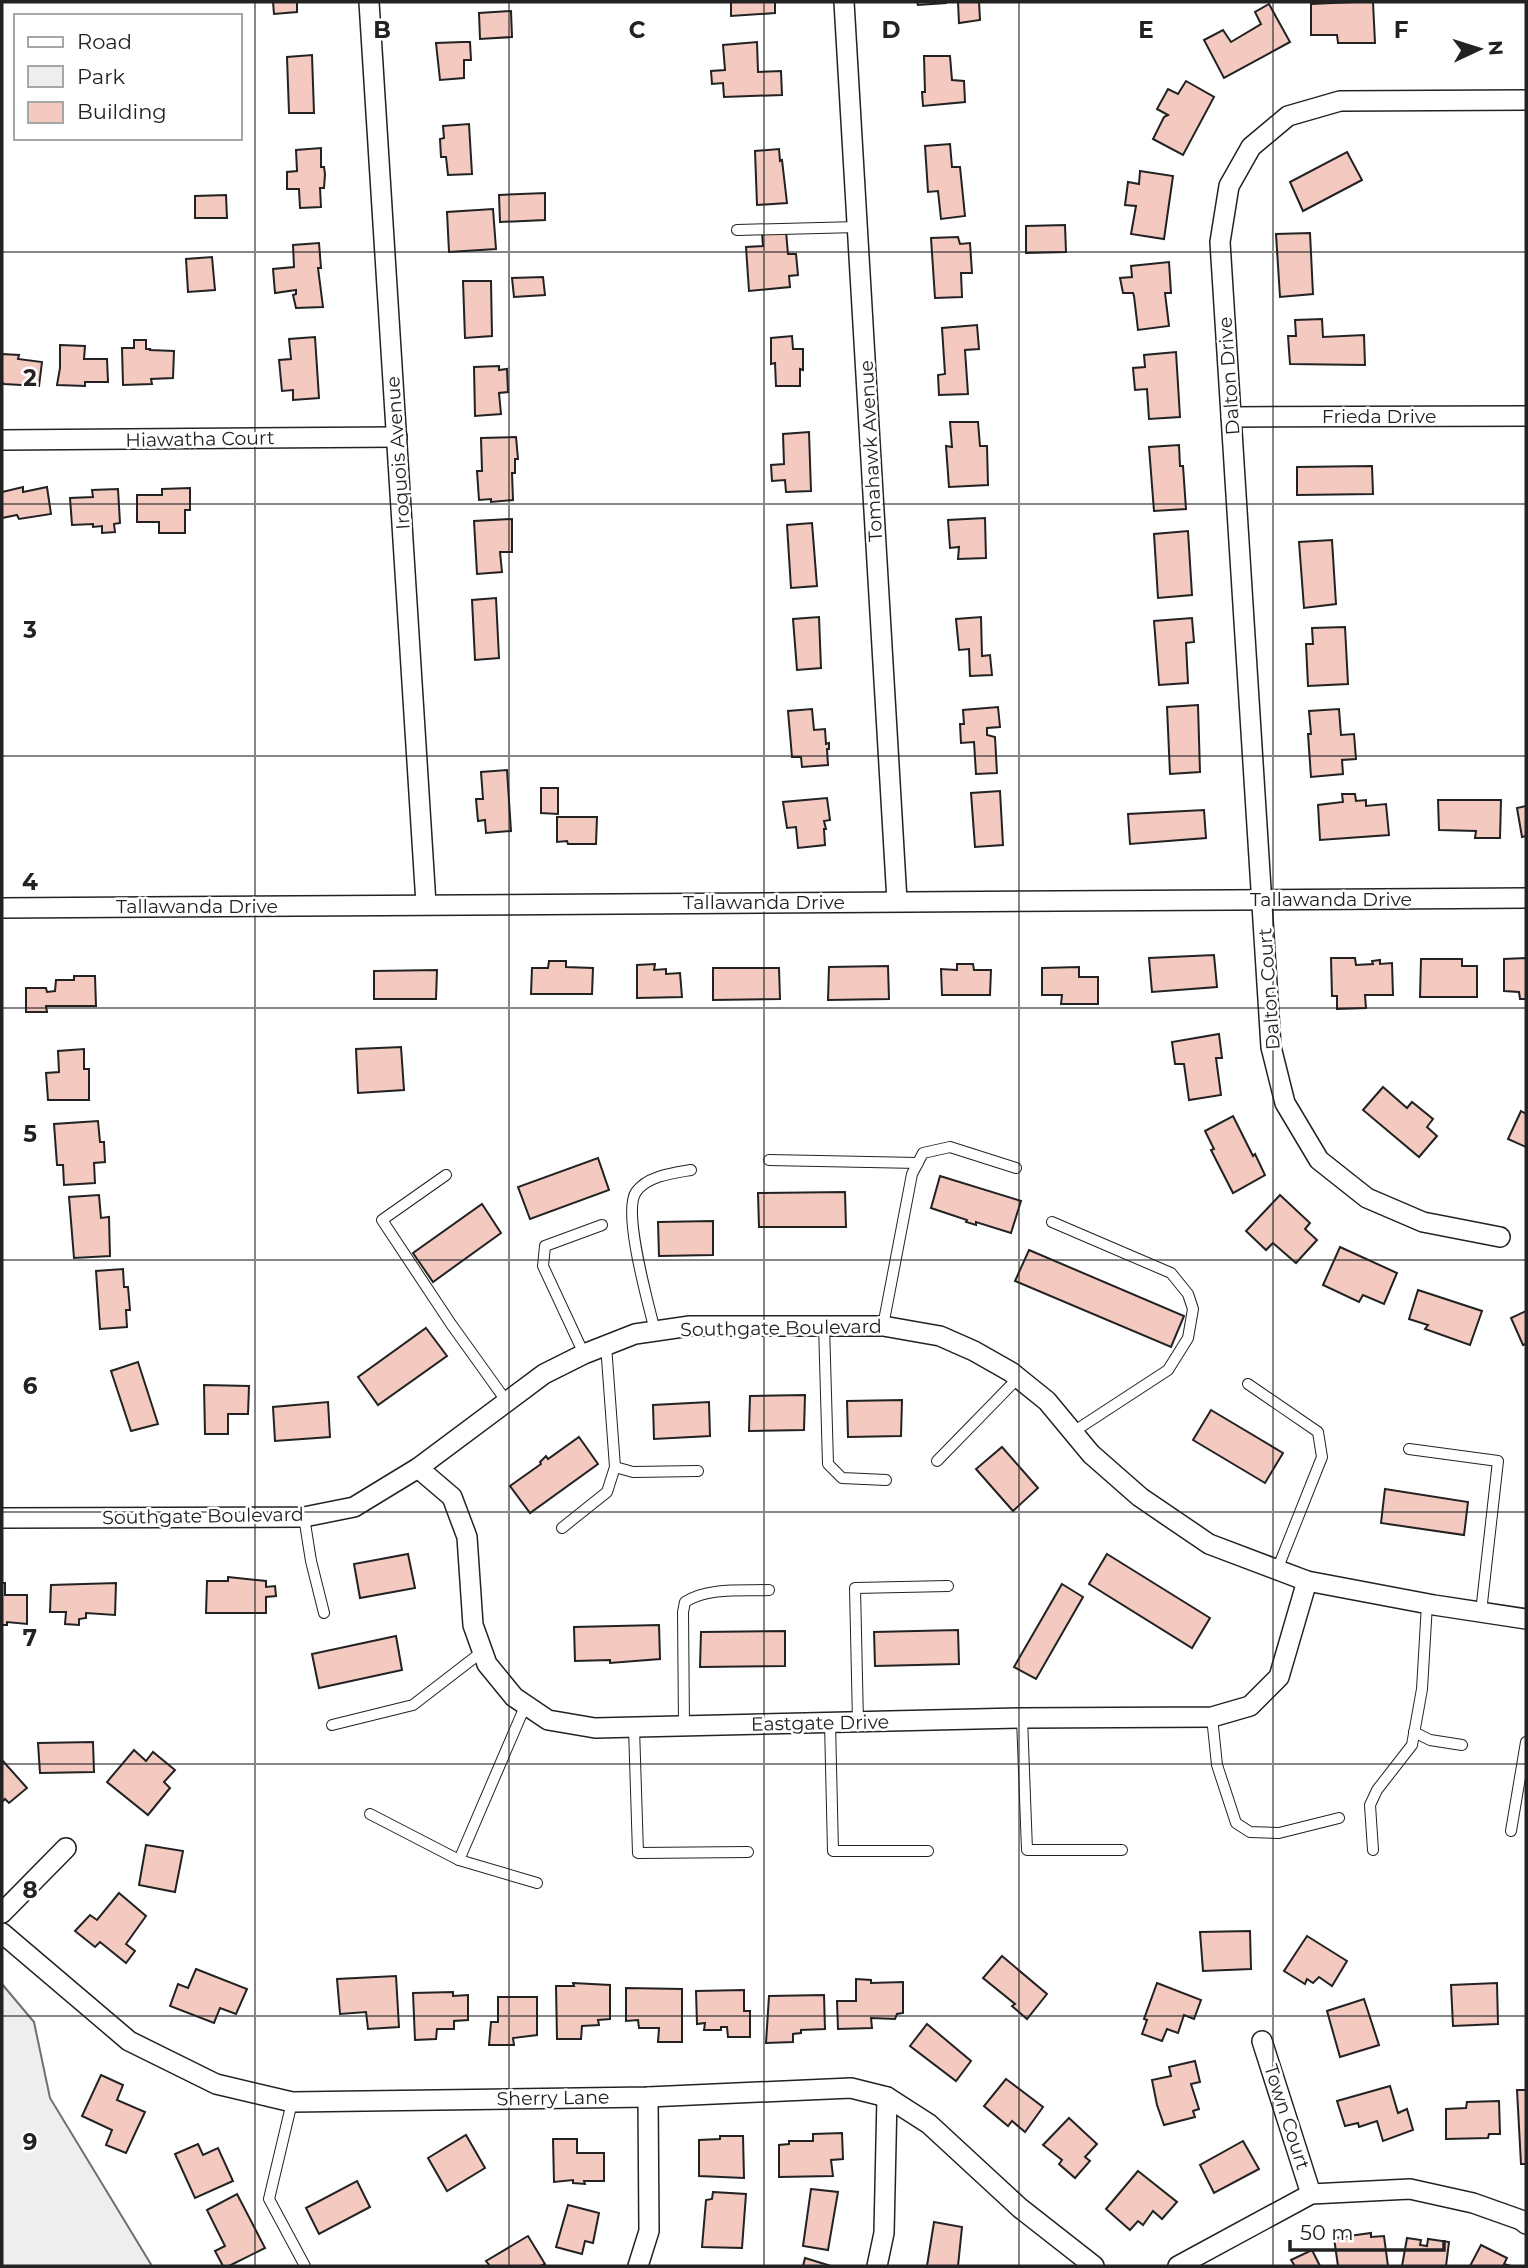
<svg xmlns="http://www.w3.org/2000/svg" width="1528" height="2268" viewBox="0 0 1528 2268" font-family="Montserrat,sans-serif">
  <rect width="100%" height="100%" fill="#fff"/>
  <!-- green -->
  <path fill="#eee" stroke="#6f6f6f" stroke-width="2" d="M2 1984 34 2022 50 2098 152 2266H2Z"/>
  <!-- building -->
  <g fill="#f3c9c0" stroke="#222" stroke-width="2">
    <path d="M273 2H297V12L274 14Z"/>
    <path d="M731 2H775V13L731 16Z"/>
    <path d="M917 2H946V3L918 5Z"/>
    <path d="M958 2H979L980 20 959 23Z"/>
    <path d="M1354 2H1373L1375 43H1338L1337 35H1311V4Z"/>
    <path d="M1269 4 1290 42 1224 78 1204 40 1223 30 1231 42 1261 24 1255 12Z"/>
    <path d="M511 11 512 37 480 39 479 13Z"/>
    <path d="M463 42H470L471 60H464V78L440 80 436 43Z"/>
    <path d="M757 42 758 72 781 71 782 95 724 97 723 83 712 84 711 71 725 70 723 45Z"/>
    <path d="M312 55 314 113H289L287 57Z"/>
    <path d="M924 56H950L952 80 964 81 965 102 923 106 922 92H925Z"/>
    <path d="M1186 81 1214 97 1183 155 1153 139 1164 117 1168 115 1157 109 1168 89 1178 94Z"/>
    <path d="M469 124 472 174 448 175 446 157H441L440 139 444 138 443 126Z"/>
    <path d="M950 144 952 167H960L965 216 941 219 938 191 928 192 925 146Z"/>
    <path d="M321 148V167H324L325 174 324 188H320L321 207 300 208 299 189H287V172L297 171 296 150Z"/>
    <path d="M779 149 780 161 782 160 787 203 757 205 755 151Z"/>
    <path d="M1347 152 1362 180 1303 211 1290 182Z"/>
    <path d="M1140 171 1173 176 1164 239 1131 234 1136 206 1125 205 1128 182 1139 184Z"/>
    <path d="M545 193V220L500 222 499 195Z"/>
    <path d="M226 195 227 218H195V196Z"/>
    <path d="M493 209 496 249 449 252 447 212Z"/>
    <path d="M1065 225 1066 252 1026 253V226Z"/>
    <path d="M786 231 788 254H796L798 275 789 276 790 287 749 291 746 247 763 246 762 233Z"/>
    <path d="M1310 233 1313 294 1280 297 1276 234Z"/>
    <path d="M958 237 960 244 970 243 972 273H961L962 297 935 298 931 238Z"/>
    <path d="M319 243 321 268H318L323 307 296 308 293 295 296 294V290L275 293 273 269 294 267 293 245Z"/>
    <path d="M212 257 215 290 188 292 186 259Z"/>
    <path d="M1169 262 1171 293H1165L1169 326 1138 330 1134 296 1133 293H1123L1120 278 1132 277 1131 266Z"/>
    <path d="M543 277 545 295 514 297 512 278Z"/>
    <path d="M463 281H491L492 336 465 338Z"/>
    <path d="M1322 319 1323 337 1364 335 1365 365 1290 364 1288 336H1296L1295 320Z"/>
    <path d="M977 325 979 349 965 350 968 394 939 395 938 375 945 374 942 328Z"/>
    <path d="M792 336 793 349H803V370L800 369V386H776L775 363 771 364V338Z"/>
    <path d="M315 337 319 398 293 400V390L282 391 279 360 291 359 289 339Z"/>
    <path d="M134 340H146V349H151L149 350 174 351 173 378 151 379 152 384 123 385 122 348H134Z"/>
    <path d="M60 345 85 346 84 359H107L108 382H85V386L57 385 60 368Z"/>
    <path d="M1176 352 1180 417 1149 419 1147 389 1135 390 1133 368 1145 367 1144 355Z"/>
    <path d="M2 354 19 355 18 359 42 362 39 386 4 384 2 382Z"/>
    <path d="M499 366V370L507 369 508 392 499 393 501 414 475 416 474 367Z"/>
    <path d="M950 422H978L980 446H987L988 485 949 487 946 446 952 447Z"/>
    <path d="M809 432 811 491 786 492 785 480 772 481 771 465 784 464 783 434Z"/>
    <path d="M516 437 518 459H515V473H512L513 500 491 502V499L479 500 477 471H482L481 438Z"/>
    <path d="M1179 445 1180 466H1183L1186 509 1154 511 1149 447Z"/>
    <path d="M1372 466 1373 494 1297 495V467Z"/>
    <path d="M23 487V492L47 487 51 514 19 519 17 515 2 518V492Z"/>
    <path d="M190 488V510H185V533H159V522H137V495H162V489Z"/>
    <path d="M118 489 120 523 114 524 115 532 102 533V526L93 527V524L72 525 70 498 93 497 92 490Z"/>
    <path d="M985 518 986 558 958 559 959 547 950 548 948 520Z"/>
    <path d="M512 519V552H500L502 572 477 574 474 521Z"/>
    <path d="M812 523 817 586 791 588 787 525Z"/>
    <path d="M1188 531 1192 595 1158 598 1154 534Z"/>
    <path d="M1332 540 1336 604 1304 608 1299 542Z"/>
    <path d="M496 598 499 658 475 660 472 600Z"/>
    <path d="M819 617 821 668 797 670 793 619Z"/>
    <path d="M981 617 982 656 990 655 992 675 970 676 969 649 959 650 956 619Z"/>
    <path d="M1192 618 1194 642 1186 643 1188 683 1159 685 1154 621Z"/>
    <path d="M1345 627 1348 684 1308 686 1306 644H1313L1312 628Z"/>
    <path d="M1198 705 1200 772 1170 774 1167 707Z"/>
    <path d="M998 707 1000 727 987 728V735L995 737 997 773 976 774 974 742 961 743 960 724H964L963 710Z"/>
    <path d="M812 709 814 730 825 729 826 744 829 743V749H827L828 765 802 767 801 757H792L788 711Z"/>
    <path d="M1339 709 1341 735 1354 734 1356 759 1342 760 1343 774 1311 777 1308 734H1311L1309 711Z"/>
    <path d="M507 770 511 831 486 833 485 820 478 821 476 799H483L481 772Z"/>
    <path d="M541 788H558V814L541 813Z"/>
    <path d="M1000 791 1003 845 975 847 971 793Z"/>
    <path d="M1342 794H1355L1356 801 1366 800V806L1386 804 1389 835 1320 840 1318 805 1343 802Z"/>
    <path d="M827 798 830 820 824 821 826 829H824L825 845 798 848 796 827 787 828 783 802Z"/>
    <path d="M1438 800H1501L1500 838H1475L1476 831 1439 830Z"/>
    <path d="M1526 806V836L1522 837 1517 808Z"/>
    <path d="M1204 810 1206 838 1130 844 1128 814Z"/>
    <path d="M557 817H597L596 844H568L567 841 557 842Z"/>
    <path d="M1214 955 1217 987 1152 992 1149 958Z"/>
    <path d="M1331 958H1355L1356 965 1373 964 1372 961 1380 960V964L1392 963 1393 995H1365L1366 1008 1337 1009V996H1332Z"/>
    <path d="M1526 958V999H1520L1519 992 1504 991V959Z"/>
    <path d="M1421 959H1462V966H1477V997H1420Z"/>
    <path d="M549 961H566V967L593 968 592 994H531L532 968H548Z"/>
    <path d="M655 964 654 970 666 969V974L680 973 682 997 637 998V965Z"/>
    <path d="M957 964H973L974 970H991L990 995H942L941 969 957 970Z"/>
    <path d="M888 966 889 999 828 1000 829 967Z"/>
    <path d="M1079 967V977H1098V1004H1061L1062 995H1042V968Z"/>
    <path d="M713 968H779L780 999 713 1000Z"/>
    <path d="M437 970 436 999H374V971Z"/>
    <path d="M74 976H95L96 1006H46L47 1012H26V988H46L47 992 55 991 56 980H74Z"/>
    <path d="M1219 1034 1222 1058H1216L1221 1095 1189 1100 1184 1064H1175L1172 1042Z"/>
    <path d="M401 1047 404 1090 358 1093 356 1049Z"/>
    <path d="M84 1049V1069H89V1100H48L46 1073 59 1072 58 1051Z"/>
    <path d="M1383 1087 1407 1108 1412 1102 1433 1119 1427 1127 1437 1136 1419 1157 1363 1110Z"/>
    <path d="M1521 1111 1526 1114V1147L1508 1139Z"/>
    <path d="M1233 1116 1253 1156 1255 1154 1265 1175 1233 1193 1211 1150 1214 1149 1205 1131Z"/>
    <path d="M98 1121 100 1142H104L105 1162 94 1163 95 1183 64 1185 63 1165H57L54 1124Z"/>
    <path d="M598 1158 609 1190 530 1219 518 1187Z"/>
    <path d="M940 1176 1021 1201 1011 1233 976 1222V1225L966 1222 967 1220 931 1208Z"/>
    <path d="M845 1192 846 1227H759L758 1193Z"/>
    <path d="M99 1195 101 1218 109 1217 110 1256 74 1258 69 1197Z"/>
    <path d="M1280 1195 1310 1223 1305 1229 1317 1240 1296 1263 1273 1243 1266 1250 1246 1231Z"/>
    <path d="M482 1204 501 1233 433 1282 413 1253Z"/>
    <path d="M713 1221V1255L659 1256 658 1222Z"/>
    <path d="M1340 1247 1397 1273 1384 1304 1363 1295 1359 1302 1323 1285Z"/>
    <path d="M1029 1250 1184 1316 1171 1347 1015 1281Z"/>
    <path d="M123 1269 124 1287H128L130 1310H126L127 1327 100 1329 96 1271Z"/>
    <path d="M1418 1290 1482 1311 1470 1345 1425 1329 1428 1325 1409 1319Z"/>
    <path d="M1526 1311V1344L1523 1345 1511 1318Z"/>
    <path d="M426 1328 447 1356 378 1405 358 1377Z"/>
    <path d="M138 1362 158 1424 131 1431 111 1371Z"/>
    <path d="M204 1385 249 1386 248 1414H228V1434H205Z"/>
    <path d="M805 1395 804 1430 749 1431 750 1396Z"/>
    <path d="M902 1400 901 1436 848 1437 847 1401Z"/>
    <path d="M328 1402 330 1437 275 1441 273 1407Z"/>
    <path d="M709 1402 710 1436 654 1439 653 1405Z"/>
    <path d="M1211 1410 1283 1453 1265 1483 1193 1440Z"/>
    <path d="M579 1437 598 1464 530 1513 510 1486 541 1464 540 1462 546 1456 548 1459Z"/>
    <path d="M1002 1447 1038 1488 1013 1511 976 1469Z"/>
    <path d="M1385 1489 1468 1502 1464 1535 1381 1523Z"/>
    <path d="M408 1554 415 1588 360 1598 354 1564Z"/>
    <path d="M1107 1554 1210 1618 1192 1648 1089 1584Z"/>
    <path d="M228 1577 266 1581V1587L275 1586 276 1596 266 1597V1613H206L207 1581H228Z"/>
    <path d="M2 1583H5V1595H27V1624L7 1622V1625H2Z"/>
    <path d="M116 1583 115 1615 86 1613V1618L79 1619V1625L65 1624 66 1612H50L51 1585Z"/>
    <path d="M1062 1584 1083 1597 1036 1679 1014 1667Z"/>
    <path d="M659 1625 660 1659 610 1663V1660L575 1661 574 1627Z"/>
    <path d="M958 1630 959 1664 875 1666 874 1632Z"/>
    <path d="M785 1631V1666L700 1667 701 1632Z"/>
    <path d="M396 1636 402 1670 319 1688 312 1654Z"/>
    <path d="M93 1742 94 1772 40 1773 38 1743Z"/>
    <path d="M134 1750 146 1761 153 1752 175 1770 164 1782 170 1788 148 1815 107 1782Z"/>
    <path d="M2 1760 27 1788 9 1803 5 1799 2 1802Z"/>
    <path d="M146 1845 183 1851 175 1892 139 1885Z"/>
    <path d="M119 1893 146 1916 126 1944 135 1951 126 1963 100 1942 95 1947 75 1931 90 1915 97 1920Z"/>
    <path d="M1250 1931 1251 1969 1203 1971 1200 1932Z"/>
    <path d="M1307 1936 1347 1961 1332 1986 1319 1977 1313 1983 1307 1979 1305 1984 1284 1971Z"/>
    <path d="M1002 1956 1047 1994 1027 2019 1012 2006 1015 2004 983 1978Z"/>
    <path d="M196 1969 247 1989 236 2014 220 2008 214 2023 170 2006 178 1984 188 1988Z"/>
    <path d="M396 1976 399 2027 368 2029 366 2012 340 2014 337 1979Z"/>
    <path d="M856 1979 871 1980V1983L903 1982V2013L897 2014 895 2019 871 2018 872 2028 838 2029 837 2001H856Z"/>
    <path d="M573 1983 610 1985V2019L598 2020 599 2025 582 2026 581 2039H557L556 1986H574Z"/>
    <path d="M1157 1983 1201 2000 1194 2019 1184 2015 1178 2033 1167 2029 1162 2041 1142 2034 1147 2020 1144 2019Z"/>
    <path d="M1497 1983 1498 2024 1453 2026 1451 1985Z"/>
    <path d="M626 1988 682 1989V2042H658L659 2028H639L638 2020 626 2021Z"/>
    <path d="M744 1990V2011H750V2037H728L727 2027H721V2030H704L705 2023 697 2024 696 1991Z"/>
    <path d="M453 1992V1996L468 1995V2020L454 2021V2029H437L436 2039 415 2040 413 1993Z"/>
    <path d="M824 1995 825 2029 801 2030V2033L793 2034V2042L766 2043 769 1996Z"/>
    <path d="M498 1997H537V2035L513 2038 514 2045H489L491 2022H498Z"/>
    <path d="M1364 1999 1379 2045 1340 2057 1327 2011Z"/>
    <path d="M927 2024 971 2061 956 2081 910 2046Z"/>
    <path d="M1195 2061 1200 2082 1191 2084 1199 2109 1193 2111 1195 2117 1164 2125 1157 2105 1152 2080 1171 2076 1169 2067Z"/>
    <path d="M101 2075 123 2085 117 2100 145 2112 126 2153 106 2145 112 2130 82 2116Z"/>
    <path d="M1006 2079 1043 2107 1025 2132 1012 2121 1008 2126 984 2106Z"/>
    <path d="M1390 2086 1398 2113 1407 2109 1413 2130 1383 2141 1377 2121 1359 2127 1358 2123 1345 2126 1337 2101Z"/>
    <path d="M1517 2090H1526V2164H1521Z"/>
    <path d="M1499 2101 1500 2134H1489L1488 2138 1446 2139V2109L1466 2108 1467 2102Z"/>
    <path d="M1069 2118 1097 2144 1085 2157 1090 2161 1075 2178 1059 2164 1062 2160 1043 2145Z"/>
    <path d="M842 2133 843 2159 831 2160 833 2176 779 2177V2145L789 2144V2141H813V2134Z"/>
    <path d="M466 2135 485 2168 447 2191 428 2158Z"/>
    <path d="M720 2136H743L744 2178 699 2176V2140L720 2139Z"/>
    <path d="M553 2139H577V2153H604V2181H584L585 2184 573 2183V2180L554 2182Z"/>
    <path d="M1243 2141 1259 2169 1214 2193 1200 2165Z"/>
    <path d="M198 2144 203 2155 218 2148 233 2181 195 2198 175 2154Z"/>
    <path d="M1138 2171 1177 2202 1162 2219 1153 2211 1143 2225 1138 2221 1130 2230 1106 2209Z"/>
    <path d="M357 2181 370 2207 319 2234 306 2208Z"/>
    <path d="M811 2189 838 2192 828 2250 803 2246Z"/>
    <path d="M713 2192 746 2194 742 2248 702 2247 706 2200 712 2199Z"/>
    <path d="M237 2194 265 2248 229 2266H223L215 2251 225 2246 207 2210Z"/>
    <path d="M568 2205 599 2213 593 2243 585 2241 582 2254 556 2247Z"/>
    <path d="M934 2222 962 2227 958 2266H927Z"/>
    <path d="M1371 2233V2237L1384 2236 1388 2266H1338L1334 2238Z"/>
    <path d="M528 2236 545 2264 540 2266H490L486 2261Z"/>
    <path d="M1407 2238 1421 2240 1420 2245 1427 2246 1428 2239 1449 2242 1446 2266H1402Z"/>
    <path d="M1481 2245 1507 2258 1504 2264 1511 2266H1470Z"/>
    <path d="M1312 2250 1320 2266H1295L1291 2260Z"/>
    <path d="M805 2258 831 2266H803Z"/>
  </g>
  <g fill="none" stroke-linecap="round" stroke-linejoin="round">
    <!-- lane casing -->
    <g stroke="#222" stroke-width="12">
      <g id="lane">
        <path d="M737 230 858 227"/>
        <path d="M769 1160 918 1163"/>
        <path d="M446 1175 382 1220 451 1324 507 1402"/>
        <path d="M1052 1222 1171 1273 1188 1294 1193 1309 1188 1338 1168 1370 1073 1432"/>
        <path d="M824 1325 828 1464 842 1478 886 1480"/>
        <path d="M883 1326 912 1174 923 1153 950 1147 1016 1168"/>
        <path d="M655 1331C649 1306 622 1212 636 1192 647 1176 673 1173 691 1170"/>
        <path d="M584 1354 543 1266 545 1246 602 1225"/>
        <path d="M1248 1384 1318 1432 1322 1457 1277 1570"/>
        <path d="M1409 1449 1498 1461 1481 1612"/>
        <path d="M937 1461 1018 1378"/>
        <path d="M615 1467 633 1472 698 1471"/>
        <path d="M304 1517 311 1561 324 1613"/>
        <path d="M562 1528 607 1492 615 1467 606 1345"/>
        <path d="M526 1704 459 1860 537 1883"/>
        <path d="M1212 1717 1217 1765 1236 1823 1250 1832 1279 1833 1339 1818"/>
        <path d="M1022 1718 1027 1850H1122"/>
        <path d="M858 1722 855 1588 948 1586"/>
        <path d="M830 1723 833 1851H928"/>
        <path d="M332 1725 413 1705 483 1651"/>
        <path d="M684 1726 683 1612 685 1602C708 1587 743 1591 769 1590"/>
        <path d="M634 1728 638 1853 748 1852"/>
        <path d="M1414 1732 1430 1740 1462 1745"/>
        <path d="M370 1814 459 1860"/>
        <path d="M1511 1831 1526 1742"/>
        <path d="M1373 1850 1370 1805 1377 1790 1412 1745 1422 1689 1427 1604"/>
        <path d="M292 2102 269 2199 305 2266"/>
      </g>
    </g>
    <!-- street casing -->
    <g stroke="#222" stroke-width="22">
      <g id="street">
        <path d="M369 2 426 904"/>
        <path d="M844 2 897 901"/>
        <path d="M1231 417 1526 416"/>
        <path d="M2 440 397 437"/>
        <path d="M2 908 1526 898"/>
        <path d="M1500 1237 1423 1222 1367 1198 1319 1160 1285 1103 1271 1047 1220 242 1229 186 1251 147 1288 116 1340 101 1526 100"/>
        <path d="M418 1468 452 1497 467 1537 473 1625 487 1664 514 1697 548 1720 595 1728 1022 1718 1212 1717 1250 1706 1279 1677 1307 1581"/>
        <path d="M2 1518 304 1517 354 1507 418 1468 544 1374 584 1354 635 1334 690 1326H883L940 1336 974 1351 1011 1372 1047 1401 1091 1454 1140 1497 1209 1544 1307 1581 1434 1605 1526 1619"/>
        <path d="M2 1913 66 1848"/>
        <path d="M2 1933 129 2041 216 2084 292 2102 648 2097 851 2088 887 2097 929 2124 1020 2208 1094 2266"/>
        <path d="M1262 2041 1311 2194"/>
        <path d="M638 2266 649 2231 648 2097"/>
        <path d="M877 2266 884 2233 887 2097"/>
        <path d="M1178 2266 1311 2194 1410 2189 1473 2203 1521 2220 1526 2224"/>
      </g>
    </g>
    <!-- lane -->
    <use href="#lane" stroke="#fff" stroke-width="10"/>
    <!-- street -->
    <use href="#street" stroke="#fff" stroke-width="19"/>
  </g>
  <!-- grid -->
  <path fill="none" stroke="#222" stroke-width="2" stroke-opacity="0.55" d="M255 2V2266M509 2V2266M764 2V2266M1019 2V2266M1273 2V2266M2 252H1526M2 504H1526M2 756H1526M2 1008H1526M2 1260H1526M2 1512H1526M2 1764H1526M2 2016H1526"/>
  <g text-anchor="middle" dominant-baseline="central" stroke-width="5" stroke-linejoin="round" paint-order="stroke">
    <!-- street labels -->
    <g font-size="19" fill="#222" stroke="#fff">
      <text transform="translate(1229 376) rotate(-94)">Dalton Drive</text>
      <text x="1379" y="416">Frieda Drive</text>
      <text transform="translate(200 439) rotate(-1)">Hiawatha Court</text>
      <text transform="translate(871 451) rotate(-93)">Tomahawk Avenue</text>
      <text transform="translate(398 453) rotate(-94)">Iroquois Avenue</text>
      <text x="1331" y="899">Tallawanda Drive</text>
      <text x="764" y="902">Tallawanda Drive</text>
      <text x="197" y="906">Tallawanda Drive</text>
      <text transform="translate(1269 989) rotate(-94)">Dalton Court</text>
      <text transform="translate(781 1328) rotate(-1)">Southgate Boulevard</text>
      <text transform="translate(203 1516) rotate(-1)">Southgate Boulevard</text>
      <text transform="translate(820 1723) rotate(-1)">Eastgate Drive</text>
      <text transform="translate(553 2098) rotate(-1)">Sherry Lane</text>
      <text transform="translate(1287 2117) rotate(72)">Town Court</text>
    </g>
  </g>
  <g font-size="23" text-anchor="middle" font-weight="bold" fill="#222" stroke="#fff" stroke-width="5" stroke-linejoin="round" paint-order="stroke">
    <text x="382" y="38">B</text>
    <text x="637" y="38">C</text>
    <text x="891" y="38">D</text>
    <text x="1146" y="38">E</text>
    <text x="1401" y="38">F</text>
    <text x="30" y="386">2</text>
    <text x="30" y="638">3</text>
    <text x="30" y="890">4</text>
    <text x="30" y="1142">5</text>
    <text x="30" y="1394">6</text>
    <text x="30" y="1646">7</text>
    <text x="30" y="1898">8</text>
    <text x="30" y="2150">9</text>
  </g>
  <!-- border -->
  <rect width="1528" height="2268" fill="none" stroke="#222222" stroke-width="7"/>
  <!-- legend -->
  <rect x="14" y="14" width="228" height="126" fill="#ffffff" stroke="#a7a7a7" stroke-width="2"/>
  <rect x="28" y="37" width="35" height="10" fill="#ffffff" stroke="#a7a7a7" stroke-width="2"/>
  <text x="77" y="49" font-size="21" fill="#222222">Road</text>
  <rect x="28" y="66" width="35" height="21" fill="#eeeeee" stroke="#a7a7a7" stroke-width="2"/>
  <text x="77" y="84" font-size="21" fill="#222222">Park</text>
  <rect x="28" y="102" width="35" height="21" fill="#f3c9c0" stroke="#a7a7a7" stroke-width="2"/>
  <text x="77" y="119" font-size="21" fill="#222222">Building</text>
  <!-- north arrow -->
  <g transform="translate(1479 49) rotate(86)" stroke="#ffffff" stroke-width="5" paint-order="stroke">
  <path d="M0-5L12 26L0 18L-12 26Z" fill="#222222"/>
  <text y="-10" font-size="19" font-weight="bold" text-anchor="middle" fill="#222222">N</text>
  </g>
  <!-- scale -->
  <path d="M1290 2240v10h154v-10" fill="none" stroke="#222222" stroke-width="3.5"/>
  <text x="1300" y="2240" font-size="21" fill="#222222" stroke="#ffffff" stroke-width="5" paint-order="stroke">50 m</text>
</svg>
